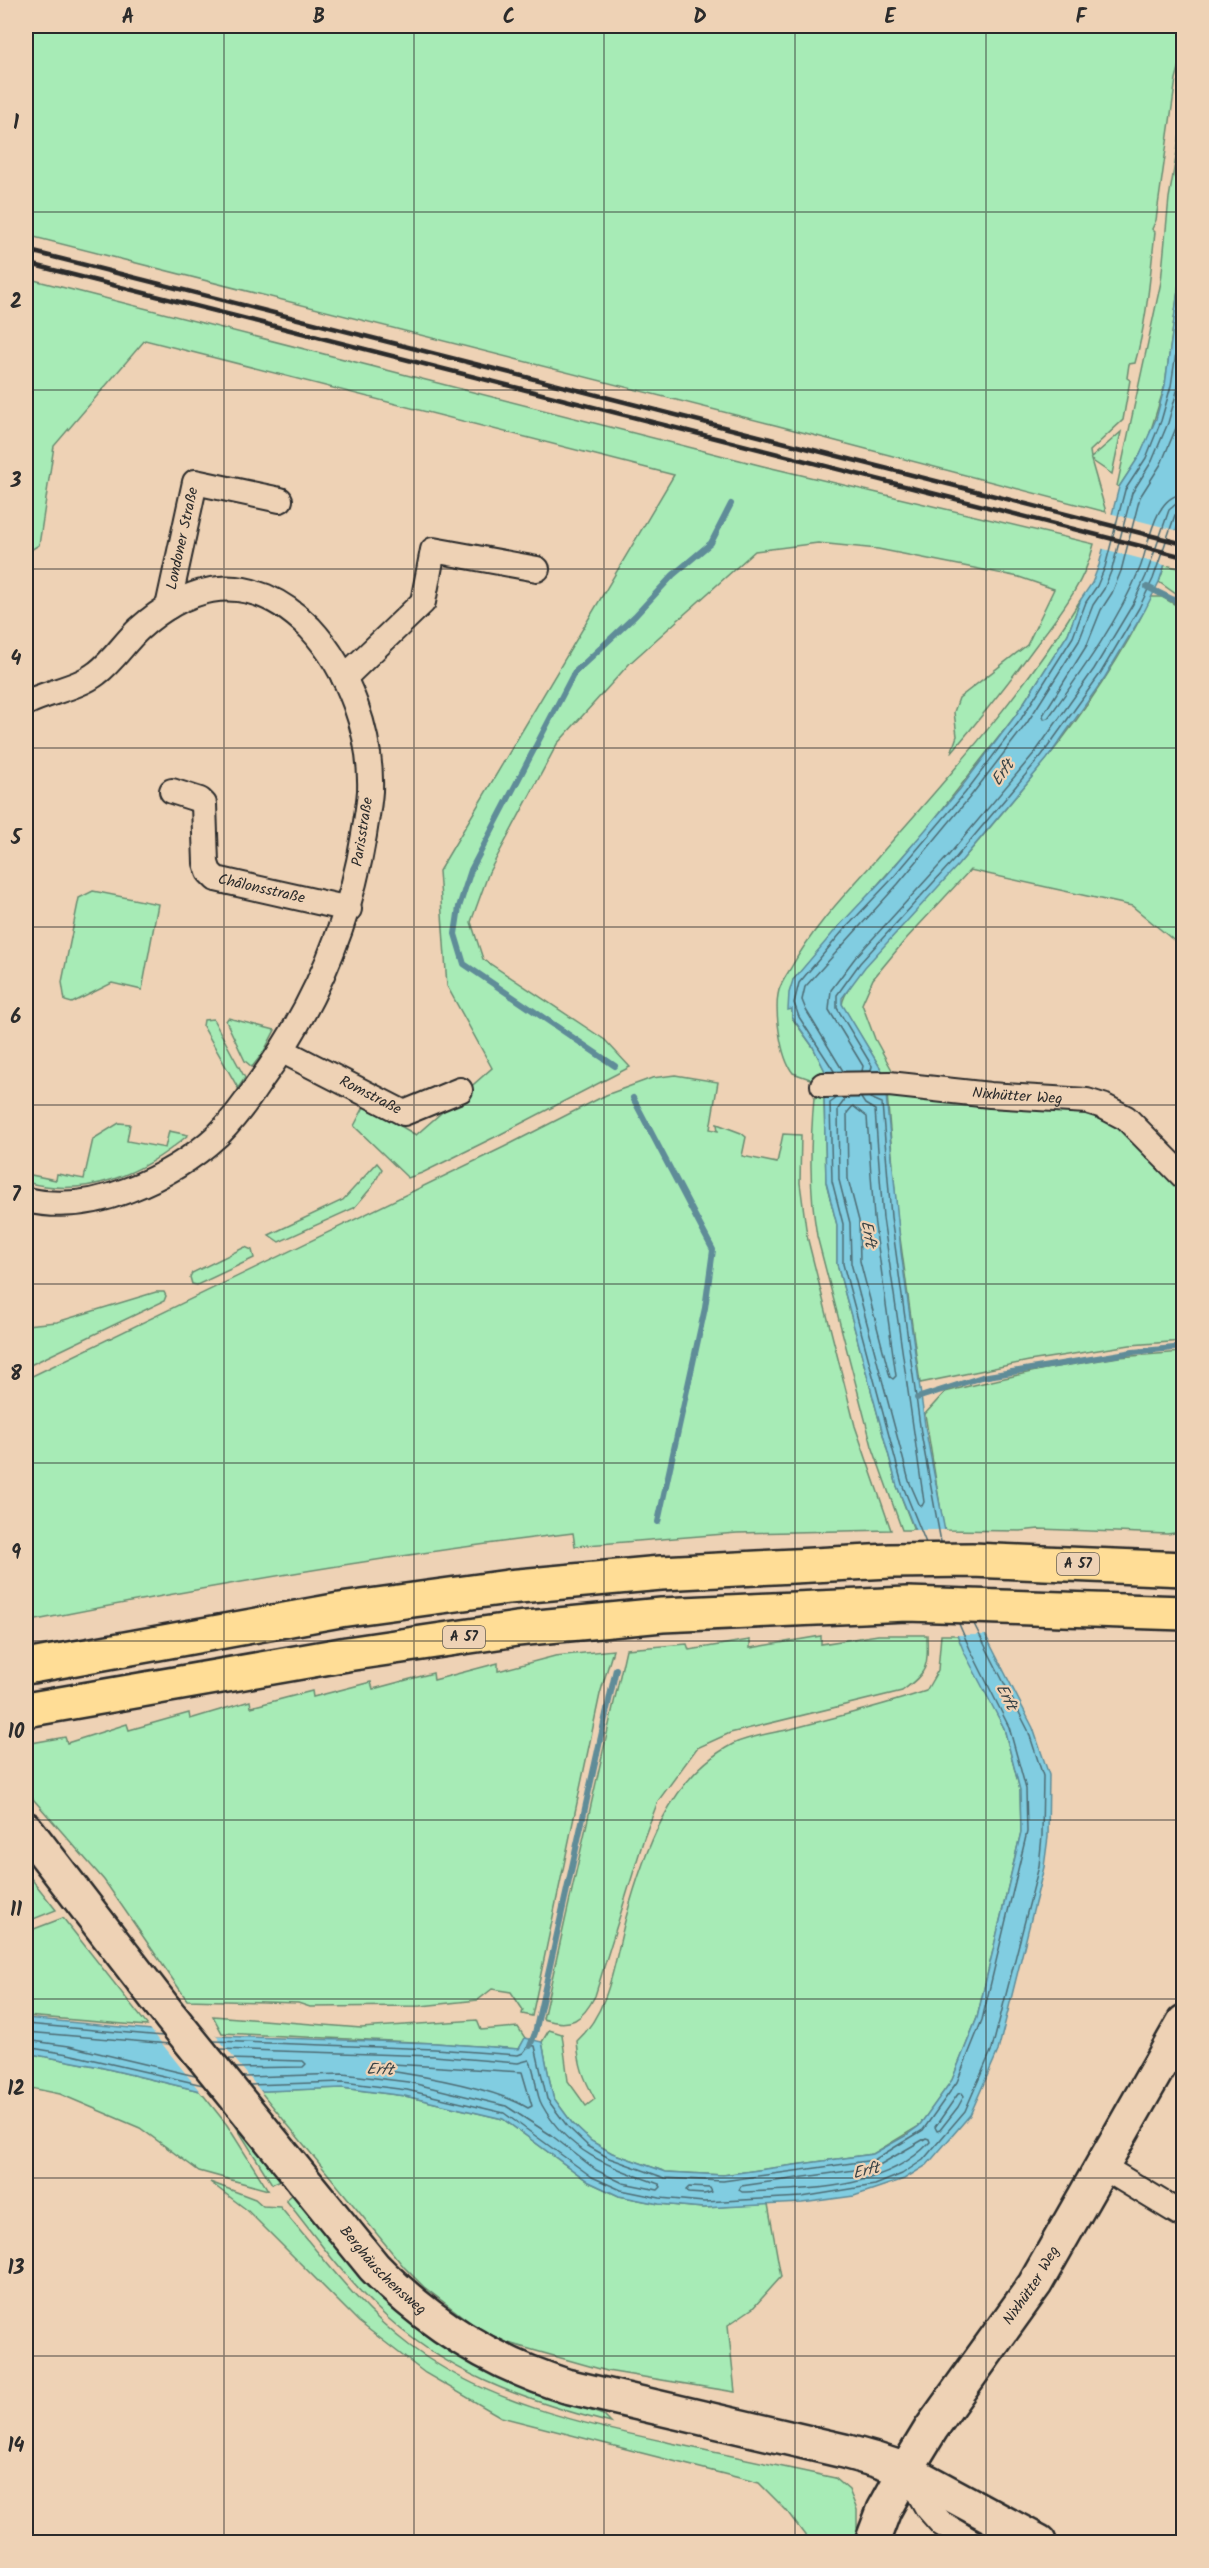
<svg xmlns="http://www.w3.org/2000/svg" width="1209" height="2568" viewBox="0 0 1209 2568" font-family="Kalam,sans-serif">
  <rect width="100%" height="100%" fill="#eed2b5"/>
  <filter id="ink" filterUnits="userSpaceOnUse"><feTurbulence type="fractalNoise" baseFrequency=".0167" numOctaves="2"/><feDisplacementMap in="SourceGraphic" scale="12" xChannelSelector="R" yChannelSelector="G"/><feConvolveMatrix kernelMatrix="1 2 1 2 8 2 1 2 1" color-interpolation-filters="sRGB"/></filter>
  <g filter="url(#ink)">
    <!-- green -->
    <g fill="#a7ebb6" stroke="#698b70" stroke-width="1.5">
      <path d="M26 26H1183V54L1176 79 1156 220 1152 229 1155 232C1150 276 1147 321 1135 363L1129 364 1127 378 1130 380 1123 420 1090 451 1091 458 1121 432 1112 474 1091 460 1106 512 775 425 26 235Z"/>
      <path d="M1183 117V254L1165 385 1149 436 1140 455 1119 487 1117 486 1161 282 1169 198Z"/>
      <path d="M26 278 763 466 1094 544C1084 586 1056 618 1031 652 1005 687 979 720 951 753L957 736 954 712 959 698 1027 645 1054 589 1019 577 878 549 818 543 755 551 630 663 557 744 489 872 471 922 483 959 605 1040 630 1067 499 1135 422 1173 408 1178 354 1126 365 1105 416 1135 492 1068 447 986 439 871 674 475 145 340 54 446 39 545 26 553Z"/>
      <path d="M1165 565 1183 569V599L1159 582Z"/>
      <path d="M1151 597H1162L1183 609V948L1132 906 970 870 906 939 873 979 862 1004 875 1039 892 1070 888 1074H884L842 1005C845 977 934 890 957 866 987 832 1016 796 1045 761 1083 714 1125 652 1151 597Z"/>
      <path d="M1081 599 1068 634 1016 715 926 830 793 980 792 1018 813 1047 827 1075 810 1079 793 1073C780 1057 774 1009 779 990 782 981 788 973 792 966 817 921 853 887 885 849 955 770 1026 689 1081 599Z"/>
      <path d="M93 891 158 904 142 990 112 983 72 1003 65 1001 62 982 79 898Z"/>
      <path d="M228 1018 275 1030 263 1053 252 1067 245 1061 226 1021Z"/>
      <path d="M213 1019 245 1078 238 1088 203 1026 204 1020Z"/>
      <path d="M675 1075 718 1082 710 1129 718 1131 717 1124 741 1133 746 1137 742 1156 777 1163 783 1134 801 1135 800 1183 807 1236 855 1426 891 1530 737 1533 575 1546 573 1533C389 1555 207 1586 26 1622V1379L504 1147 606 1095 652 1078Z"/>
      <path d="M887 1093 1085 1107 1120 1123 1183 1186V1341L1130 1345 1029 1361 920 1383 897 1216Z"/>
      <path d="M824 1095 826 1182 837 1225V1264L897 1486 914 1530H902L872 1446 817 1236C809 1189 810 1145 814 1098Z"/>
      <path d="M119 1123 130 1124 127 1141 165 1148 169 1131 188 1135C143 1174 85 1199 26 1182V1174L56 1180 57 1174 84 1179 93 1139Z"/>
      <path d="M377 1163 382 1169 372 1187 354 1208 279 1242 269 1235 343 1200Z"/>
      <path d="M245 1247 252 1250 254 1258 197 1285 192 1284 190 1277 192 1273Z"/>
      <path d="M156 1292H164L166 1296 164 1301 26 1367V1325L57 1322Z"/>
      <path d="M1183 1352V1532L1167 1534 1039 1529 1020 1531 944 1530 925 1414 945 1392 965 1387 1045 1369 1119 1357Z"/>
      <path d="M878 1635H927C928 1667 928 1672 902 1691L730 1733 697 1748 658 1801 644 1838 595 1996C582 2021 571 2028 543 2019L626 1649 687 1644 689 1650 750 1640V1648L821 1636V1644Z"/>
      <path d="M941 1635H958L1004 1728 1020 1790 1021 1832 977 2018 952 2080 919 2126 873 2154 723 2175 666 2172 612 2153 591 2141 572 2123 553 2097 542 2042 549 2030 562 2034 568 2081 586 2106 595 2099C583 2077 579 2066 577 2041 610 2010 614 1963 625 1921 643 1855 669 1777 733 1744 750 1736 773 1733 791 1729 836 1717 882 1706 926 1691L938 1670Z"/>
      <path d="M613 1650 600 1694 532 2016 522 2014 523 2010 511 1992 492 1989 478 2000 421 2006 310 2007 298 2003 187 2000 104 1880 26 1791V1744L65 1737 67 1743 127 1724 129 1730 189 1713 190 1719 250 1701 251 1707 312 1691 313 1697 371 1682 373 1689 433 1673 434 1680 498 1663V1671L555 1656Z"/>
      <path d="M26 1872 56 1910 26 1922Z"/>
      <path d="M63 1918 148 2026 26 2016V1932Z"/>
      <path d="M213 2016 361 2028 477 2020 481 2030 518 2027 525 2038 519 2049 435 2043 222 2033Z"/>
      <path d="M26 2053 95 2066 200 2091 227 2125 268 2190 199 2171 140 2128 60 2094 26 2087Z"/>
      <path d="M342 2088 405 2096 503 2119 589 2182 619 2196 659 2204 703 2208 768 2204 781 2277 753 2308 728 2325 735 2392 607 2371 508 2343 479 2329 424 2287 404 2267 260 2091Z"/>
      <path d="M222 2104 283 2179 272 2184Z"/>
      <path d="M210 2182 255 2199 263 2206 280 2207C321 2255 359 2308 410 2346 487 2403 580 2423 671 2443 726 2455 781 2467 835 2478L849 2490 857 2510V2542H810L786 2510 759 2483 501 2417 425 2373 359 2322 247 2210Z"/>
      <path d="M298 2190 324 2224 561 2400 603 2415 611 2423C522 2400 444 2373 377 2308 343 2276 315 2236 286 2200Z"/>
    </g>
    <!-- water -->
    <path fill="#81cde1" stroke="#5f8c98" stroke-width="1.5" d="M1183 254V509L1159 582 1145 610 1105 677 1047 759 958 865 865 967 842 998V1004L884 1074 901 1252 926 1432 948 1547 963 1591 1033 1728 1049 1775 1048 1837 1044 1867 998 2051 970 2115 927 2165 904 2179 854 2196 802 2203 703 2208 659 2204 619 2196 589 2182 503 2119 405 2096 342 2088 267 2091H200L95 2066 26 2053V2018L216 2036 435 2043 519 2049 525 2038 542 2042 553 2097 572 2123 591 2141 612 2153 666 2172 723 2175 873 2154 905 2136 919 2126 952 2080 977 2018 1021 1832 1020 1790 1004 1728 964 1652 897 1486 837 1264V1225L826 1182 824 1095 827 1075 813 1047 792 1017V1009L788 1010 789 993 793 980 837 928 887 875 960 789 1016 715 1068 634 1081 599 1092 583 1099 565 1119 487 1140 455 1156 419 1165 385Z"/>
    <!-- pier -->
    <g fill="#eed2b5">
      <path d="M1109 513 1179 531 1168 566 1100 548Z"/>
      <path d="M911 1530H947L966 1590 990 1635H954Z"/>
      <path d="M147 2025 213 2032 263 2094H202Z"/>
    </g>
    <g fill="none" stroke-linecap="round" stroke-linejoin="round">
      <!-- shore -->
      <g stroke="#4d6c74" stroke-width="1.5">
        <path d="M1184 402 1176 428 1161 464 1140 497 1121 571 1112 593 1101 610 1087 645 1043 715 1044 719 1048 718C1082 671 1118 622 1140 568 1149 545 1154 495 1184 494"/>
        <path d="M834 1071 799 1017 794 1003 799 983 842 932 892 879 965 793 1021 719 1073 637 1086 602 1097 586 1105 567 1125 490 1146 458 1161 421 1171 386 1184 299"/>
        <path d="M843 1071 806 1010 802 1000 805 987 898 884 970 797 1027 723 1079 641 1093 605 1104 589 1112 569 1132 493 1152 461 1168 423 1178 388 1184 346"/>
        <path d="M862 1071 863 1066 829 1010 831 990 855 958 948 856 1036 751 1094 669 1133 604 1146 576 1169 510 1176 504 1184 503"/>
        <path d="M871 1071 872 1066 837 1008V995L860 963 953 861 1042 755 1100 674 1139 608 1153 579 1175 515 1184 511"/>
        <path d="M837 1098 830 1103 832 1181 843 1224V1264L902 1484 926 1543"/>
        <path d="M846 1098 838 1109 839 1180 850 1223 851 1263 909 1481 919 1504 922 1506 924 1502 883 1218 875 1110 865 1104 861 1098"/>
        <path d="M870 1098 882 1103 891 1217 921 1433 941 1542"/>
        <path d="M853 1106 867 1117 874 1218 896 1376 893 1379 890 1377 860 1261 859 1221 848 1179 847 1113Z"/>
        <path d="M26 2024 163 2036"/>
        <path d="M26 2032 170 2044"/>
        <path d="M26 2040 69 2046 195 2076"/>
        <path d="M214 2041 435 2049 518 2055 523 2053 529 2045 535 2046 547 2099 568 2127 588 2146 609 2158 665 2178 723 2181 874 2160 923 2130 957 2082 982 2020 1027 1832 1026 1789 1009 1727 970 1649 959 1624"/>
        <path d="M26 2047 68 2054 203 2085"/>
        <path d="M220 2049 434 2056 518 2063 529 2060C537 2072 534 2091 542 2105 568 2153 611 2167 659 2184L661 2187 658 2190 623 2183 596 2170 551 2135 506 2106 408 2082 343 2074 243 2077"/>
        <path d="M228 2059 303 2061 306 2064 303 2067 236 2068"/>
        <path d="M377 2063 522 2072 532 2106 528 2108C493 2087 418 2075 376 2069L374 2066Z"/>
        <path d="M249 2085 343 2082 407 2090 504 2113 592 2177 621 2190 660 2198 704 2202 802 2197 875 2185 902 2174 923 2160 965 2111 992 2049 1039 1866 1042 1836 1043 1776 1028 1730 974 1624"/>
        <path d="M958 2094 962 2093 964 2096 958 2107 940 2130 937 2131 935 2127Z"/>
        <path d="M926 2138 929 2139 930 2142C883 2192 805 2189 742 2192L739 2190 741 2186 876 2167Z"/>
        <path d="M689 2187 710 2188 712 2192 704 2194 688 2193 686 2190Z"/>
      </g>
      <!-- stream -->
      <g stroke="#5f8c98" stroke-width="6">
        <path d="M1147 587 1184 605"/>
        <path d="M615 1066 464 964 455 934 459 907 471 870 574 673 635 616 673 575 711 543 731 504"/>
        <path d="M633 1098 713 1250 705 1308 658 1522"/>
        <path d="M917 1398 982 1377 1133 1352 1184 1347"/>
        <path d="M530 2046 535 2033 616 1669"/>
      </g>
      <!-- minor casing -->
      <g stroke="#2b2b2b" stroke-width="28">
        <g id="minor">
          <path id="s1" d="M168 607 195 482 280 500"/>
          <path d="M344 678 423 602 433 550 537 569"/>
          <path d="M26 703C47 692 78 688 97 673 113 661 124 643 139 629 159 611 184 595 211 590 250 583 284 602 310 628 349 670 372 735 370 791 369 806 366 821 364 835 349 926 313 1009 259 1083 247 1101 233 1120 218 1135 191 1160 162 1177 128 1190 95 1203 61 1208 26 1200"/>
          <path id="s2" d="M172 791 200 800 204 804 206 863 209 872 216 879 349 909"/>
          <path id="s3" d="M283 1051 404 1113 460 1090"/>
          <path id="s4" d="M823 1085 889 1084 990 1095 1087 1101 1103 1106 1126 1118 1184 1177"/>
          <path d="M1103 2167 1184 2216"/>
          <path d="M906 2470 927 2507 942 2524 972 2542"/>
        </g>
      </g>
      <!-- secondary casing -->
      <g stroke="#2b2b2b" stroke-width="38">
        <g id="secondary">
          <path id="s5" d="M26 1829 170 2016 374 2267C429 2324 491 2362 566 2386L844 2451 876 2460 906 2470 1039 2542"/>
          <path id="s6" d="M872 2542 884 2510 906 2470 931 2429 1035 2284 1184 2022"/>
        </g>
      </g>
      <!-- motorway casing -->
      <g stroke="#2b2b2b" stroke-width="38">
        <g id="motorway">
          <path d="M26 1667 340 1610 508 1587 661 1573 890 1561 972 1560 1184 1569"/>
          <path d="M26 1710 347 1654 517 1629 662 1615 907 1604 1184 1613"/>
        </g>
      </g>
      <!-- minor -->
      <use href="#minor" stroke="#eed2b5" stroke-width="24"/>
      <!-- secondary -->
      <use href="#secondary" stroke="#eed2b5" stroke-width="33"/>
      <!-- motorway -->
      <use href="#motorway" stroke="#ffdd96" stroke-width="33"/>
      <!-- rail -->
      <g stroke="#2b2b2b" stroke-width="4.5">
        <path d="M26 250 1184 544"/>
        <path d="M26 263 1184 557"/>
      </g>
    </g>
  </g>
  <!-- grid -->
  <path fill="none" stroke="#2b2b2b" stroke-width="1.5" stroke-opacity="0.55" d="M224 26V2542M414 26V2542M604 26V2542M795 26V2542M986 26V2542M26 212H1184M26 390H1184M26 569H1184M26 748H1184M26 927H1184M26 1105H1184M26 1284H1184M26 1463H1184M26 1641H1184M26 1820H1184M26 1999H1184M26 2178H1184M26 2356H1184"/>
  <g text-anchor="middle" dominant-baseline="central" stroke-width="4.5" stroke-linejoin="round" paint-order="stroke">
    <!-- shield labels -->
    <g fill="#eed2b5" stroke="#665d54" stroke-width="1.5">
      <rect x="1057" y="1553" width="42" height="22" rx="4.5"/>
      <rect x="443" y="1626" width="42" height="22" rx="4.5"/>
    </g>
    <g font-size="14" font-weight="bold" fill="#2b2b2b">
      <text x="1078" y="1564">A 57</text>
      <text x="464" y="1637">A 57</text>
    </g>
    <!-- street labels -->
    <g font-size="15" fill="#2b2b2b" stroke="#eed2b5">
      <text stroke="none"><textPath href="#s1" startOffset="70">Londoner Straße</textPath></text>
      <text transform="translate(363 832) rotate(-81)">Parisstraße</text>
      <text stroke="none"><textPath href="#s2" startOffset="160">Châlonsstraße</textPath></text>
      <text stroke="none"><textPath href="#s3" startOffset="98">Romstraße</textPath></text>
      <text stroke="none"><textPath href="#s4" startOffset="195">Nixhütter Weg</textPath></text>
      <text stroke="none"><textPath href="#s5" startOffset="568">Berghäuschensweg</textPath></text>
      <text stroke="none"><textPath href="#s6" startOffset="303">Nixhütter Weg</textPath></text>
    </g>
    <!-- water labels -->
    <g font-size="16" font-style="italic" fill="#384346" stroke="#eed2b5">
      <text transform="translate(1003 773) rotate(-54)">Erft</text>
      <text transform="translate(868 1234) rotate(81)">Erft</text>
      <text transform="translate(1006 1697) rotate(64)">Erft</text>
      <text transform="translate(380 2070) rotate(3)">Erft</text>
      <text transform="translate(866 2171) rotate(-13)">Erft</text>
    </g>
  </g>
  <!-- margin -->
  <rect width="1209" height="2568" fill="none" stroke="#eed2b5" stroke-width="66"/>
  <rect x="33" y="33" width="1143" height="2502" fill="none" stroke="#2b2b2b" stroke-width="2"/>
  <g font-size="20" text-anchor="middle" font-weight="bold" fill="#2b2b2b">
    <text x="128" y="23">A</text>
    <text x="319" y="23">B</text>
    <text x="509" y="23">C</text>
    <text x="700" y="23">D</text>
    <text x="890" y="23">E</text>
    <text x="1081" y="23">F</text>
    <text x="16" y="129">1</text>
    <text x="16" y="308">2</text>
    <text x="16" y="487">3</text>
    <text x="16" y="665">4</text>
    <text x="16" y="844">5</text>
    <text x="16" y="1023">6</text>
    <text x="16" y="1201">7</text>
    <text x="16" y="1380">8</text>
    <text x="16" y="1559">9</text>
    <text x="16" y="1738">10</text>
    <text x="16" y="1916">11</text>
    <text x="16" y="2095">12</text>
    <text x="16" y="2274">13</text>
    <text x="16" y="2452">14</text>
  </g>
</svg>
